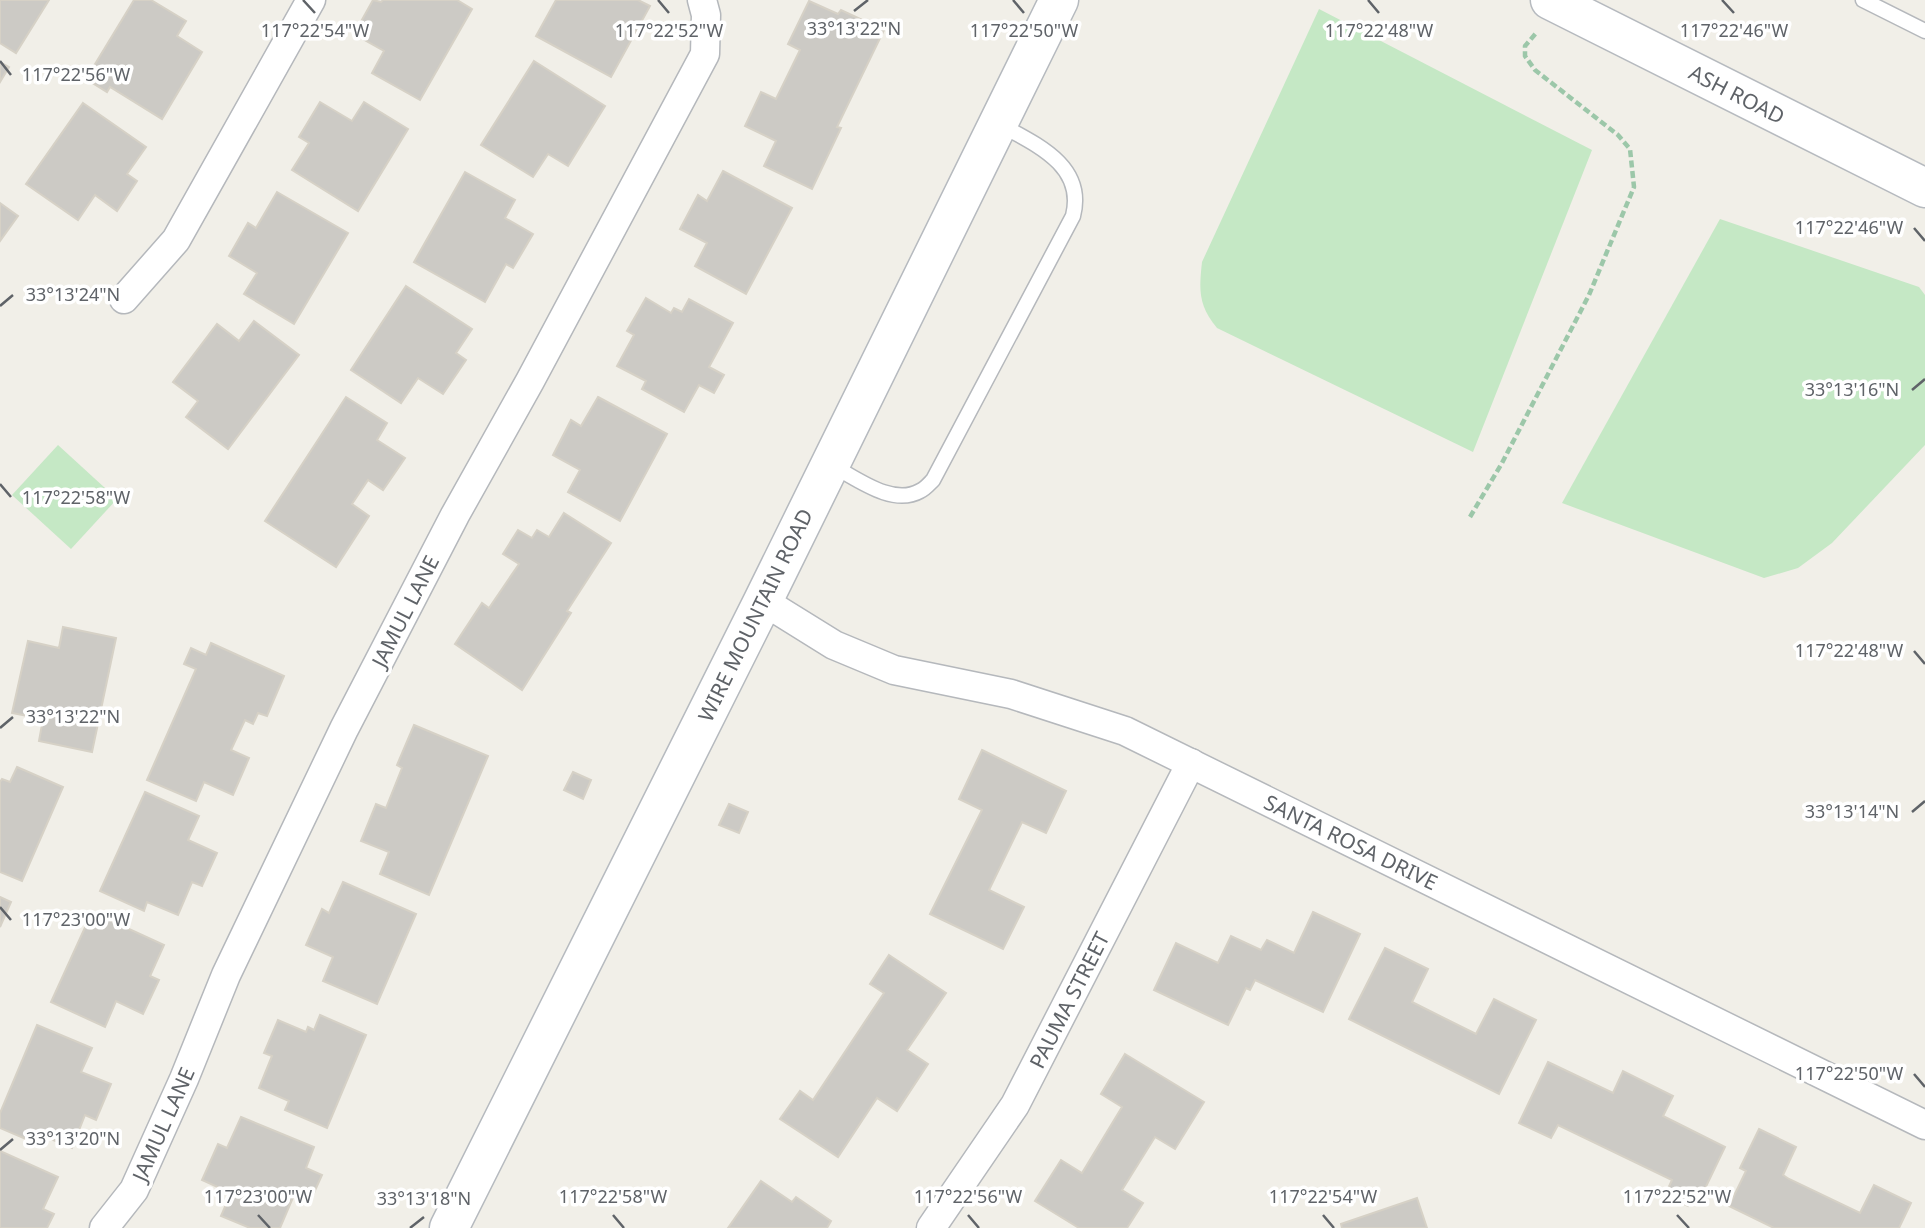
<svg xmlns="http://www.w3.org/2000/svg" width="1925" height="1228" viewBox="0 0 1925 1228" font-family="'Noto Sans',sans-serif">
  <rect width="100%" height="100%" fill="#f1efe8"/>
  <!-- green -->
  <g fill="#c5e8c5">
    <path d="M1319 9 1592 150 1473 452 1217 328C1198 305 1199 290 1202 262Z"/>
    <path d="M1720 219 1919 287 1925 295V445L1832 543 1798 568 1764 578 1562 503Z"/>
    <path d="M58 445 117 499 71 549 12 495Z"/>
  </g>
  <!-- building -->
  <g fill="#cccac5" stroke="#d6d1c6" stroke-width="2">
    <path d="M0 0H49L16 53 0 43Z"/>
    <path d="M134 0H151L186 21 177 36 202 52 162 119 110 87 107 92 86 79Z"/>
    <path d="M373 0 381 2 383 0H457L472 9 420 100 372 73 384 51 354 34Z"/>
    <path d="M556 0H638L650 6 611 77 536 36Z"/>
    <path d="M809 1 838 14 841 10 884 30 837 127 841 128 812 189 764 166 776 141 745 126 761 92 776 99 800 50 788 44Z"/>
    <path d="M534 61 605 106 568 166 548 154 533 177 481 145Z"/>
    <path d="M0 62 9 67 0 82Z"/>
    <path d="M320 102 352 121 364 102 408 129 358 211 292 170 309 143 299 137Z"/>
    <path d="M83 103 146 147 127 174 137 181 117 211 95 195 78 220 26 184Z"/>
    <path d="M723 171 792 208 746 294 695 266 707 243 680 229 698 195 707 201Z"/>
    <path d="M465 172 515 200 505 218 533 234 513 268 506 264 485 302 414 262Z"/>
    <path d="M277 192 348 233 294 324 244 294 257 273 229 256 248 223 256 228Z"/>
    <path d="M0 203 18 216 0 241Z"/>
    <path d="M406 286 472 329 456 353 466 360 443 394 418 378 401 403 351 370Z"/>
    <path d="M646 298 671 313 674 308 682 312 689 299 733 323 709 367 724 375 714 393 699 385 684 412 642 389 646 381 617 366 634 335 627 331Z"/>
    <path d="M254 321 299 355 228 449 186 417 198 401 173 382 217 324 239 341Z"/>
    <path d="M346 397 387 423 377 440 405 458 383 490 368 480 352 504 369 516 336 567 265 521Z"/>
    <path d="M598 397 667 434 620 521 568 492 580 470 553 455 571 420 581 426Z"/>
    <path d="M564 513 611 543 567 611 571 613 522 690 455 644 482 603 489 608 519 564 503 554 518 530 532 538 537 530 549 537Z"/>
    <path d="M63 627 116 638 92 752 39 741 43 719 12 713 28 641 59 648Z"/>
    <path d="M211 643 284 676 267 716 258 713 253 724 245 720 231 750 249 758 233 795 204 782 196 801 147 780 196 669 184 664 191 648 206 655Z"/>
    <path d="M414 725 488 756 429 895 380 874 389 852 361 841 376 804 386 808 402 768 397 765Z"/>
    <path d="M982 750 1066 791 1046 833 1022 822 989 890 1024 907 1003 949 930 914 982 810 959 799Z"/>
    <path d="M17 767 63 787 22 881 0 872V782L2 779 10 782Z"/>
    <path d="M573 772 591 780 583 799 564 790Z"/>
    <path d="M145 792 199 816 188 840 217 853 202 886 192 882 178 915 147 902 144 911 100 891Z"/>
    <path d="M729 804 748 812 739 833 719 825Z"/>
    <path d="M343 882 416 914 377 1004 323 981 333 957 306 945 322 909 329 913Z"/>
    <path d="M0 897 11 902 0 927Z"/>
    <path d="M92 912 164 945 150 976 159 980 143 1014 116 1001 105 1027 51 1002Z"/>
    <path d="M1313 912 1360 934 1323 1012 1255 980 1250 990 1246 988 1228 1025 1154 990 1176 943 1218 963 1231 936 1261 950 1267 940 1294 953Z"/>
    <path d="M1385 948 1428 969 1412 1002 1476 1034 1494 999 1536 1020 1499 1094 1349 1019Z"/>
    <path d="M889 955 946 993 907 1050 928 1064 897 1111 877 1098 838 1157 780 1119 800 1091 813 1100 884 993 870 984Z"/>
    <path d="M320 1015 366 1035 327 1128 285 1110 289 1101 259 1088 272 1056 264 1053 278 1020 306 1032 308 1027 314 1030Z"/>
    <path d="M37 1025 92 1048 81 1072 111 1084 96 1120 85 1115 72 1148 39 1134 35 1143 0 1128V1113Z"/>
    <path d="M1125 1054 1204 1102 1175 1149 1155 1137 1122 1190 1143 1203 1127 1228H1079L1035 1201 1061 1160 1082 1173 1122 1107 1101 1094Z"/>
    <path d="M1548 1062 1613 1093 1623 1071 1673 1096 1663 1116 1725 1147 1700 1199 1693 1195 1688 1206 1665 1195 1672 1180 1558 1125 1551 1138 1519 1123Z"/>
    <path d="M241 1117 314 1147 306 1168 322 1175 313 1195 297 1188 280 1228H250L221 1216 231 1193 202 1180 218 1144 227 1148Z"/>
    <path d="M1759 1129 1796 1147 1783 1175 1789 1179 1860 1213 1874 1185 1911 1203 1899 1228H1774L1729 1206 1746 1171 1740 1168Z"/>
    <path d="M0 1151 58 1177 43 1209 54 1214 47 1228H0Z"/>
    <path d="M761 1181 792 1202 796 1197 831 1221 827 1228H728Z"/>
    <path d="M1417 1198 1427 1228H1342L1341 1224Z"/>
  </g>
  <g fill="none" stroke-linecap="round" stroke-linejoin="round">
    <!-- lane casing -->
    <g stroke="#b5b8bc" stroke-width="17">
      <g id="lane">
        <path d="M1863 0 1925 31"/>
        <path d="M831 465C855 477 892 507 920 491 925 489 929 484 933 480L1073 216C1086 165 1035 144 999 124"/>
      </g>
    </g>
    <!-- street casing -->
    <g stroke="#b5b8bc" stroke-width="31">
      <g id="street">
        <path d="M124 299 176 240 311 0"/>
        <path d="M763 601 834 645 894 670 1011 694 1125 731 1925 1125"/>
        <path d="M104 1228 134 1190 184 1079 226 975 344 729 455 515 530 381 705 54 706 15 702 0"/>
        <path d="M931 1228 1015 1105 1191 763"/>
      </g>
    </g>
    <!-- secondary casing -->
    <g stroke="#b6babf" stroke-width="41">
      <g id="secondary">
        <path d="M1550 0 1925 188"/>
        <path d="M449 1228 763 601 1059 0"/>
      </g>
    </g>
    <!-- path -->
    <path stroke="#9cc7a9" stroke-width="4.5" stroke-dasharray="7 3.5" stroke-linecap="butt" d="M1470 517 1502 463 1589 295 1634 187 1630 149 1618 135 1535 70 1525 56V46L1537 32"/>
    <!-- lane -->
    <use href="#lane" stroke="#fff" stroke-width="14"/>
    <!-- street -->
    <use href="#street" stroke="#fff" stroke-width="28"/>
    <!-- secondary -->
    <use href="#secondary" stroke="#fff" stroke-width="38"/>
  </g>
  <!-- ticks -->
  <path fill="none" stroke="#5f6368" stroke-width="2.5" d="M303 0 315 13M658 0 669 13M1013 0 1024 13M1368 0 1379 13M1722 0 1734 13M854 11 868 0M0 61 11 75M1914 228 1925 241M0 306 13 295M1912 390 1925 379M0 484 11 497M1914 651 1925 664M0 728 13 717M1912 812 1925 801M0 907 11 920M1914 1074 1925 1087M0 1150 13 1139M258 1215 270 1228M613 1215 624 1228M968 1215 979 1228M1323 1215 1334 1228M1677 1215 1689 1228M410 1228 424 1217"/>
  <g text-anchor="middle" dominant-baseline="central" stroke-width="7" stroke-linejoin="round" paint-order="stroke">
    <!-- street labels -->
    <g font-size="21" fill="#5f6368" stroke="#fff">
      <text transform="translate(1737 94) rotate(27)">ASH ROAD</text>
      <text transform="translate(405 611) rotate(-63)">JAMUL LANE</text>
      <text transform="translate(755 615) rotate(-64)">WIRE MOUNTAIN ROAD</text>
      <text transform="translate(1351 842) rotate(26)">SANTA ROSA DRIVE</text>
      <text transform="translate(1069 1000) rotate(-63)">PAUMA STREET</text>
      <text transform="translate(163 1124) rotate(-66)">JAMUL LANE</text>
    </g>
  </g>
  <g font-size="18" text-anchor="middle" fill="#5f6368" stroke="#fff" stroke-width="7" stroke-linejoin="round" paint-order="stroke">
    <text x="854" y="35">33°13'22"N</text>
    <text x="315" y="37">117°22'54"W</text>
    <text x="1024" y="37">117°22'50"W</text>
    <text x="1379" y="37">117°22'48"W</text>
    <text x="669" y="37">117°22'52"W</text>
    <text x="1734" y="37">117°22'46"W</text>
    <text x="76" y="81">117°22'56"W</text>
    <text x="1849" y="234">117°22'46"W</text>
    <text x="73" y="301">33°13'24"N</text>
    <text x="1852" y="396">33°13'16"N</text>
    <text x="76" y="504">117°22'58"W</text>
    <text x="1849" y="657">117°22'48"W</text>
    <text x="73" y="723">33°13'22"N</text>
    <text x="1852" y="818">33°13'14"N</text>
    <text x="76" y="926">117°23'00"W</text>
    <text x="1849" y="1080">117°22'50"W</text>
    <text x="73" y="1145">33°13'20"N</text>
    <text x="258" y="1203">117°23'00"W</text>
    <text x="613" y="1203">117°22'58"W</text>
    <text x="968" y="1203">117°22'56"W</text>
    <text x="1323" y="1203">117°22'54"W</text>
    <text x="1677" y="1203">117°22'52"W</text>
    <text x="424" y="1205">33°13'18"N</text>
  </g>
</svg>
